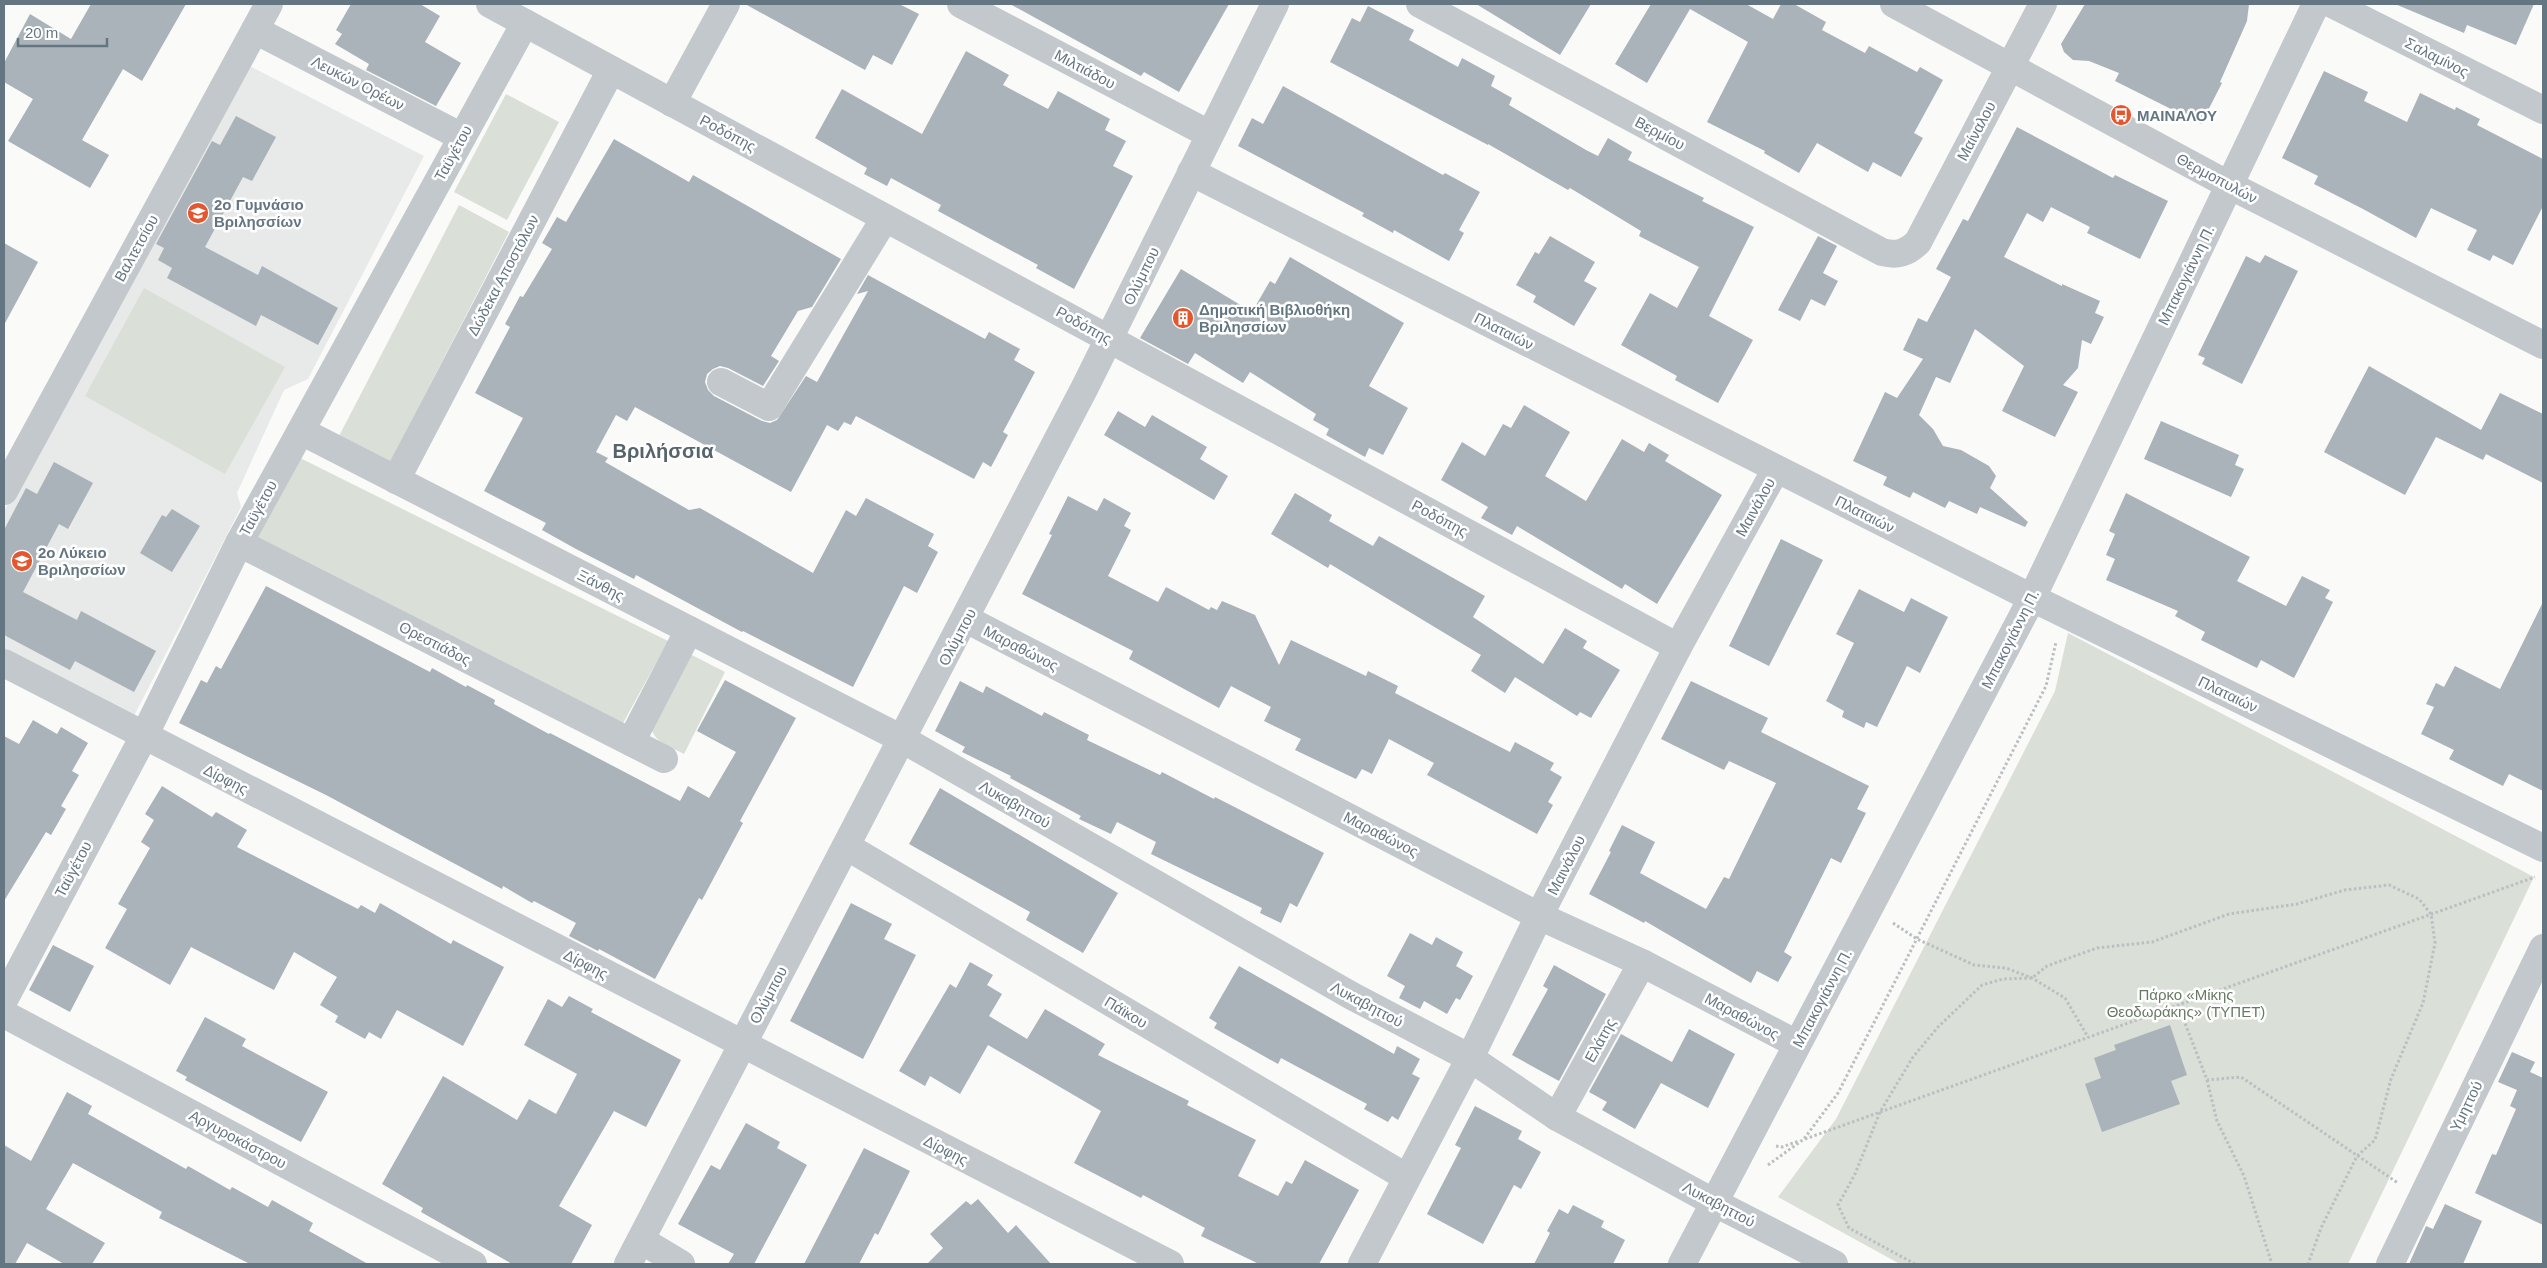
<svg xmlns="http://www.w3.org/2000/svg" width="2547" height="1268" viewBox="0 0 2547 1268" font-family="Arial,sans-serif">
  <rect width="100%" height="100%" fill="#fafaf8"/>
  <!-- built -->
  <path fill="#e8e9e9" d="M244 63 424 156 308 379 284 390 237 493 241 507 131 722 4 651V511L126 289Z"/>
  <!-- green -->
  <g fill="#dadfd7">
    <path d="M506 94 559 122 507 220 454 192Z"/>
    <path d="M459 205 509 232 389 464 338 438Z"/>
    <path d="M144 288 285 367 225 474 85 396Z"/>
    <path d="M298 457 668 641 622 725 253 539Z"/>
    <path d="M2068 633 2534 877 2348 1264H1900L1778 1197 1836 1119 2055 691Z"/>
    <path d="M686 652 725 672 684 754C670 746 652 742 651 725Z"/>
  </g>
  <!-- building -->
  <g fill="#aab3b9">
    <path d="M91 4H186L142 81 123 69 82 140 109 155 90 188 8 141 33 99 4 82V63L30 14 71 39Z"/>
    <path d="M351 4H420L440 16 425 42 461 63 436 106 366 70 369 64 335 44 342 34 336 30Z"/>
    <path d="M745 4H899L919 14 892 65 873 55 865 70Z"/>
    <path d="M1010 4H1229L1179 92 1144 72 1141 76Z"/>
    <path d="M1476 4H1591L1560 55Z"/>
    <path d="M1651 4H1746L1773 19 1781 4H1794L1826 22 1822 30 1865 53 1869 46 1917 72 1920 67 1943 80 1914 133 1923 138 1901 177 1873 162 1868 172 1817 143 1799 173 1764 153 1765 151 1707 122 1748 42 1690 9 1647 83 1615 64Z"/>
    <path d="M2085 4H2249L2247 21 2220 82 2222 83 2201 124 2115 81 2119 73 2089 61 2073 60 2064 52 2061 44Z"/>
    <path d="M2395 4H2534L2516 45 2467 25 2464 33Z"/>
    <path d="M1368 6 1414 30 1409 40 1458 67 1462 58 1495 76 1491 86 1512 98 1509 105 1586 150 1598 156 1608 138 1632 152 1628 160 1704 198 1702 201 1754 227 1709 316 1753 340 1718 403 1675 380 1677 376 1621 345 1650 293 1677 308 1699 267 1639 236 1641 231 1570 188 1568 190 1488 144V145L1330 62 1352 18 1360 22Z"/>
    <path d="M966 51 1009 75 1003 85 1048 109 1058 91 1110 119 1105 130 1126 141 1113 166 1133 176 1074 289 1036 268 1038 265 938 211 941 205 891 178 887 186 864 174 867 168 815 138 842 89 922 134Z"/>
    <path d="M2324 71 2368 92 2364 101 2407 122 2420 93 2455 110 2456 107 2480 119 2477 125 2543 159V206L2513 265 2493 255 2490 261 2467 250 2477 230 2431 208 2416 238 2363 209 2314 184 2318 176 2282 158Z"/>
    <path d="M1283 86 1443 175 1445 173 1480 192 1459 230 1464 233 1449 261 1394 230 1393 233 1362 216 1364 213 1238 146 1252 118 1263 124Z"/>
    <path d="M236 116 276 137 252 181 243 177 205 247 258 275 262 266 338 308 318 345 261 315 256 326 167 278 172 268 158 260 164 248 156 244 212 141 220 145Z"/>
    <path d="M2017 127 2113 178 2115 175 2168 201 2140 259 2087 233 2090 227 2051 207 2043 222 2027 213 2004 257 2062 286V284L2100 301 2095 313 2104 317 2091 344 2082 340 2078 368 2063 385 2078 392 2055 437 2002 411 2024 366 1975 329 1950 383 1936 377 1919 415 1933 429 1943 446 1961 450 1989 466 1996 476 1990 488 2028 522 2025 527 1980 507 1977 514 1949 501 1945 508 1913 492 1910 498 1883 485 1887 477 1853 461 1885 392 1897 398 1923 359 1903 350 1918 318 1927 322 1951 277 1936 269 1963 219 1968 221Z"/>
    <path d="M614 139 689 182 693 175 841 259 812 307 798 311 771 356 779 361 763 386 728 368 720 366 713 369 707 374 705 382 708 390 714 396 762 421 770 423 777 420 806 376 817 382 868 291 857 294 868 275 985 339 989 332 1020 349 1014 360 1035 372 1003 432 1008 435 991 467 983 462 974 479 856 416 851 425 844 422 838 431 827 425 791 492 635 407 627 421 616 415 596 452 608 458 605 462 689 510 700 508 813 573 846 510 856 516 866 498 934 534 928 546 938 552 917 593 904 586 853 687 743 631 742 632 636 575 634 579 576 549 542 530 546 523 484 491 523 418 475 393 510 327 505 324 520 296 523 297 552 249 542 243 557 217 566 222Z"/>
    <path d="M1550 236 1595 262 1584 281 1597 288 1574 326 1533 302 1536 296 1516 285 1535 252 1539 254Z"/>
    <path d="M1818 236 1837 246 1823 273 1838 281 1825 306 1811 299 1800 321 1778 310Z"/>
    <path d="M4 243 38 262 4 325Z"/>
    <path d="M2265 255 2298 271 2242 384 2202 364 2205 358 2198 355 2246 256 2260 263Z"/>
    <path d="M1290 257 1404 323 1369 386 1408 408 1383 455 1369 448 1365 457 1326 435 1329 429 1313 420 1316 414 1250 372 1243 383 1195 353 1188 364 1140 338 1181 269 1252 312 1270 281 1275 284Z"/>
    <path d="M2369 366 2481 430 2500 393 2543 414V483L2486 454 2483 460 2436 437 2405 495 2324 452Z"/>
    <path d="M1524 405 1570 432 1545 476 1586 501 1622 439 1644 452 1649 443 1669 455 1665 461 1722 495 1657 604 1625 584 1622 589 1517 526 1512 535 1481 518 1488 507 1441 480 1462 442 1485 456 1503 424 1511 428Z"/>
    <path d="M1118 411 1145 427 1152 415 1207 447 1200 459 1228 476 1214 500 1104 435Z"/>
    <path d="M2161 421 2239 455 2235 465 2244 469 2231 497 2144 459Z"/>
    <path d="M54 462 93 483 68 529 59 524 23 592 77 620 81 611 156 651 134 692 75 661 70 670 4 635V530L26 488 37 494Z"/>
    <path d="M1295 493 1332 515 1329 521 1373 546 1379 536 1485 596 1473 617 1543 664 1565 628 1587 641 1583 648 1620 670 1591 718 1580 712 1577 716 1515 677 1505 693 1471 671 1481 655 1330 564 1328 568 1271 534Z"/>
    <path d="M2126 493 2250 557 2237 581 2286 606 2302 576 2330 590 2325 598 2333 602 2294 678 2261 660 2257 668 2201 640 2205 632 2175 616 2178 611 2106 580 2115 559 2106 555 2115 534 2109 531Z"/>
    <path d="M1068 496 1097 511 1104 498 1131 513 1124 526 1131 530 1108 576 1158 602 1166 587 1209 610 1211 607 1217 610 1222 601 1255 615 1279 665 1291 640 1366 676 1368 671 1398 686 1395 693 1510 752 1515 742 1554 763 1550 770 1562 777 1548 802 1553 805 1537 834 1427 775 1434 763 1389 739 1372 774 1362 769 1356 779 1295 750 1301 739 1264 721 1271 707 1231 686 1219 708 1129 659 1133 651 1022 594 1052 535 1049 534Z"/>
    <path d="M172 509 200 526 172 572 140 553 162 515 166 517Z"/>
    <path d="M1781 539 1823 560 1769 666 1729 646Z"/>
    <path d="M266 586 430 672 432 668 466 687 467 685 495 700 494 704 549 734 550 733 680 801 688 786 709 798 736 752 697 731 725 680 796 718 740 821 743 823 702 900 699 898 655 979 599 949 598 951 569 936 576 923 534 901 532 903 503 886 502 889 326 795 179 723 201 680 207 683 216 666 221 669Z"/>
    <path d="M1859 589 1904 612 1911 598 1948 617 1920 673 1907 666 1877 727 1866 722 1864 728 1842 717 1844 711 1826 701 1854 643 1836 634Z"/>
    <path d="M2543 602V791L2509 774 2503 786 2449 759 2454 750 2421 734 2434 707 2426 704 2436 683 2444 687 2455 666 2500 689Z"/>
    <path d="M960 681 983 693 986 686 1042 716 1044 712 1089 735 1087 740 1160 775 1162 772 1214 799 1215 797 1324 853 1297 907 1290 903 1281 923 1260 913 1262 908 1151 854 1156 842 1117 822 1111 834 1079 819 1081 816 1010 778 1011 776 962 752 965 747 935 731Z"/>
    <path d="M1691 681 1768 718 1761 732 1869 786 1857 809 1866 813 1841 863 1831 858 1784 952 1792 957 1778 982 1757 971 1751 983 1645 921 1644 923 1589 894 1611 852 1609 851 1622 825 1655 842 1640 873 1706 909 1724 877 1729 879 1776 783 1729 761 1724 770 1661 739Z"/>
    <path d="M33 720 57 734 61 727 88 743 72 771 79 775 61 806 66 809 51 835 46 832 4 901V736L19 744Z"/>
    <path d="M162 786 212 817 216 812 247 830 237 847 358 909 361 905 375 913 380 903 451 944 453 940 504 967 463 1046 397 1010 381 1039 369 1032 365 1039 335 1022 338 1016 320 1005 337 977 294 952 274 990 191 947 170 985 105 948 127 909 118 904 150 848 141 842 154 820 145 814Z"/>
    <path d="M940 788 1118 893 1083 953 1026 920 1030 912 909 844Z"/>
    <path d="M851 903 892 924 884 939 916 955 863 1059 790 1021Z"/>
    <path d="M1410 933 1432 945 1436 937 1463 952 1456 966 1473 976 1460 1000 1456 998 1447 1014 1424 1001 1420 1009 1399 998 1405 986 1387 976Z"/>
    <path d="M53 945 94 966 70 1012 29 990Z"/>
    <path d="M970 962 993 975 987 985 1002 994 989 1016 1027 1039 1045 1009 1105 1044 1098 1055 1189 1101 1187 1105 1256 1140 1238 1176 1278 1196 1286 1181 1292 1184 1305 1160 1359 1190 1319 1264H1259L1201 1236 1205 1228 1143 1195 1141 1198 1074 1163 1101 1111 988 1045 960 1094 930 1076 925 1086 899 1071 950 984 956 988Z"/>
    <path d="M1554 965 1606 994 1559 1081 1512 1055 1548 989 1543 986Z"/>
    <path d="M1239 966 1394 1054 1397 1046 1420 1059 1412 1074 1420 1078 1398 1120 1392 1116 1388 1122 1364 1109 1367 1104 1281 1058 1278 1064 1214 1028 1217 1023 1209 1018Z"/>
    <path d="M569 996 593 1009 591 1012 681 1060 646 1127 614 1111 559 1206 592 1225 571 1264H512L421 1212 423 1208 382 1184 443 1076 517 1120 529 1099 556 1114 577 1074 524 1045 548 999 562 1007Z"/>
    <path d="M205 1017 246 1039 242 1046 328 1092 301 1142 185 1080 187 1077 176 1071Z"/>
    <path d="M2170 1025 2187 1075 2171 1081 2180 1104 2102 1132 2085 1084 2101 1078 2094 1058 2116 1050 2114 1045Z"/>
    <path d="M1689 1029 1735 1054 1708 1108 1661 1083 1635 1129 1602 1110 1607 1102 1589 1092 1621 1034 1672 1062Z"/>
    <path d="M2512 1052 2535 1062 2530 1072 2543 1078V1225L2475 1193 2492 1154 2496 1155 2516 1109 2510 1106 2517 1090 2498 1082Z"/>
    <path d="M67 1092 92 1106 88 1114 186 1169 188 1166 230 1190 232 1187 268 1207 272 1200 313 1223 309 1231 368 1264H250L159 1218 162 1212 73 1163 46 1209 105 1243 92 1264H64L27 1243 15 1264H4V1145L31 1161Z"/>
    <path d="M1475 1106 1522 1131 1518 1139 1541 1152 1521 1189 1514 1185 1483 1244 1427 1214 1461 1148 1455 1145Z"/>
    <path d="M746 1123 780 1142 777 1148 807 1165 754 1264H728L734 1254 678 1224 711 1165 720 1170Z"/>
    <path d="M864 1148 910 1171 878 1235 875 1233 859 1264H804Z"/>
    <path d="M978 1199 1008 1233 1016 1225 1051 1264H927L943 1248 930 1234 966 1201 971 1205Z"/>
    <path d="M2445 1204 2482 1221 2463 1264H2409L2426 1226 2433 1229Z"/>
    <path d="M1573 1205 1604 1221 1601 1227 1625 1240 1613 1264H1534L1550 1233 1547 1231 1559 1209 1568 1214Z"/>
  </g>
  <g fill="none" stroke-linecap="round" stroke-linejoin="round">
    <!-- path -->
    <g stroke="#bbbfc2" stroke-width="3" stroke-dasharray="2.5 2.5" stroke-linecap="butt">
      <path d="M1893 923 1917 939 1974 965 2006 968 2032 978 2065 998 2088 1037"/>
      <path d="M2178 1005 2207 1080 2241 1077 2398 1183"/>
      <path d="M2207 1080 2217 1121 2244 1176 2272 1264"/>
      <path d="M1805 1139 2535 877"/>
      <path d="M1776 1146 1782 1147 1799 1141"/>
      <path d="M1768 1165 1804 1139 1838 1093 2046 686 2056 642"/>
      <path d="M1915 1264 1849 1228 1838 1205 1855 1174 1880 1112 1913 1057 1938 1027 1982 985 2003 979 2032 978 2047 966 2097 948 2152 942 2229 914 2297 904 2345 890 2389 885 2419 899 2431 914 2435 943 2423 1003 2391 1079 2375 1140 2357 1156 2321 1228 2308 1264"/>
    </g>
    <!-- minor -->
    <g stroke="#c3c8cc" stroke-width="28">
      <path d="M490 4 1678 647"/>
      <path d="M961 4 1209 134"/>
      <path d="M1420 4 1882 252C1897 256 1907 253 1918 242L2043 4"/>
      <path d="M1894 4 2229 185 2543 345"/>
      <path d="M2332 4 2543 110"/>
      <path d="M255 30 462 137"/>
      <path d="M672 103 726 4"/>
      <path d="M1191 172 2032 598 2543 848"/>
      <path d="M721 382 769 407 885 218"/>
      <path d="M301 431 902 739 1352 996 1470 1058 1557 1117 1715 1203 1834 1264"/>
      <path d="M396 480 611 70"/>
      <path d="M4 491 269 4"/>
      <path d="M239 543 664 759"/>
      <path d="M966 619 1539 916 1642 963 1797 1044"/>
      <path d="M4 663 1170 1264"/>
      <path d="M631 742 689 630"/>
      <path d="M846 846 1406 1177"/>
      <path d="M4 1000 144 736 239 543 525 23"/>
      <path d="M4 1014 473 1264"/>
      <path d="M1557 1117 1642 963"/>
      <path d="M641 1240 681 1264"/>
      <path d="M628 1264 1085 387 1275 4"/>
      <path d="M1362 1264 1470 1058 1539 916 1678 647 1776 469"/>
      <path d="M1682 1264 2032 598 2316 4"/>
      <path d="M2390 1264 2543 948"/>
    </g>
  </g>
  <!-- icons -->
  <defs>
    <g id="bus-disc" transform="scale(1.125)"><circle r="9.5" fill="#e4572e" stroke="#fff"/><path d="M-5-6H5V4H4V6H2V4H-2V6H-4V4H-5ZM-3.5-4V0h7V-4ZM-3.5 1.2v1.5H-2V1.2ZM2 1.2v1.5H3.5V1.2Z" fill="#fff"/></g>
    <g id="school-disc" transform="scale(1.125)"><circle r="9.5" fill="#e4572e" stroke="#fff"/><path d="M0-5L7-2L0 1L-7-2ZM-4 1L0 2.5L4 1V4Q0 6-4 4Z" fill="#fff"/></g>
    <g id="building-disc" transform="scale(1.125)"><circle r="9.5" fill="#e4572e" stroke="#fff"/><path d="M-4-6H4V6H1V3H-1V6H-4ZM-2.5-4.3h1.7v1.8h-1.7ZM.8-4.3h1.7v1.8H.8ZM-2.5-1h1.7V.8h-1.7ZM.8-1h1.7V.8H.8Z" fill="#fff"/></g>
  </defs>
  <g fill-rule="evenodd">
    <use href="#bus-disc" x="2121" y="115"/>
    <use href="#school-disc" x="198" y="213"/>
    <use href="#building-disc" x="1183" y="318"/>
    <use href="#school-disc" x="22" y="561"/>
  </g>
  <g text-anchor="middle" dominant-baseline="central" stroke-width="5" stroke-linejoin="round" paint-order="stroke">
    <!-- street labels -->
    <g font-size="15" fill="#657683" stroke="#fff">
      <text transform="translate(2437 57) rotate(27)">Σαλαμίνος</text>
      <text transform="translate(1085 69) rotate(28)">Μιλτιάδου</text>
      <text transform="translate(358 83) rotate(27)">Λευκών Ορέων</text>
      <text transform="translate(1976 131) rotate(-62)">Μαίναλου</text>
      <text transform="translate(728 133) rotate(28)">Ροδόπης</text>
      <text transform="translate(1660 133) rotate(28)">Βερμίου</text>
      <text transform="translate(453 153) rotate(-61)">Ταϋγέτου</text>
      <text transform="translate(2217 178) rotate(28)">Θερμοπυλών</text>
      <text transform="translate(136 248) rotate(-61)">Βαλτετσίου</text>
      <text transform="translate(503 275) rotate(-62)">Δώδεκα Αποστόλων</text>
      <text transform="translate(2186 275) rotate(-64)">Μπακογιάννη Π.</text>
      <text transform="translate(1141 276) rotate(-64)">Ολύμπου</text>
      <text transform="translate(1084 325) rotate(29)">Ροδόπης</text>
      <text transform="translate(1504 331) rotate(27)">Πλαταιών</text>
      <text transform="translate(1755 507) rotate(-61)">Μαινάλου</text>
      <text transform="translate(258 508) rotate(-61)">Ταϋγέτου</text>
      <text transform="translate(1865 514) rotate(27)">Πλαταιών</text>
      <text transform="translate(1440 518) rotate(28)">Ροδόπης</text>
      <text transform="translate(601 585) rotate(27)">Ξάνθης</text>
      <text transform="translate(957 637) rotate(-62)">Ολύμπου</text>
      <text transform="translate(2010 639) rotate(-63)">Μπακογιάννη Π.</text>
      <text transform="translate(435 643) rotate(27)">Ορεστιάδος</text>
      <text transform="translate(1021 648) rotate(27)">Μαραθώνος</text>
      <text transform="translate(2228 694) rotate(26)">Πλαταιών</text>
      <text transform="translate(226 779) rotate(27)">Δίρφης</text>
      <text transform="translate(1015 804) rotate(30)">Λυκαβηττού</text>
      <text transform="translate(1381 834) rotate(27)">Μαραθώνος</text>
      <text transform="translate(1566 865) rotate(-63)">Μαινάλου</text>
      <text transform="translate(73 869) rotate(-62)">Ταϋγέτου</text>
      <text transform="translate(586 964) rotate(27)">Δίρφης</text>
      <text transform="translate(768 995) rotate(-62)">Ολύμπου</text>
      <text transform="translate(1822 998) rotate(-62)">Μπακογιάννη Π.</text>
      <text transform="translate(1367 1004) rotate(28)">Λυκαβηττού</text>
      <text transform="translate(1126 1012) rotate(31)">Πάϊκου</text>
      <text transform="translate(1742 1016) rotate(28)">Μαραθώνος</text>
      <text transform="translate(1600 1040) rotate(-61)">Ελάτης</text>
      <text transform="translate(2466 1106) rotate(-64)">Υμηττού</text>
      <text transform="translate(238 1139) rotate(28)">Αργυροκάστρου</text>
      <text transform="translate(946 1150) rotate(27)">Δίρφης</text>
      <text transform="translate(1719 1204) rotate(28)">Λυκαβηττού</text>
    </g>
    <!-- poi labels -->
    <g font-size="15" font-weight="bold" fill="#657683" stroke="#fff" text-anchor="start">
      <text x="2137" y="115">ΜΑΙΝΑΛΟΥ</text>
      <text x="214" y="204">2ο Γυμνάσιο<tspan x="214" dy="17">Βριλησσίων</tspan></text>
      <text x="1199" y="309">Δημοτική Βιβλιοθήκη<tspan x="1199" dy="17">Βριλησσίων</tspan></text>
      <text x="38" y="552">2ο Λύκειο<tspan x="38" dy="17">Βριλησσίων</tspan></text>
    </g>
    <!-- park labels -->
    <g font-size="15" fill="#687a64" stroke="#fff">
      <text x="2186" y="994">Πάρκο «Μίκης<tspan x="2186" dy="17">Θεοδωράκης» (ΤΥΠΕΤ)</tspan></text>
    </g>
    <!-- district labels -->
    <g font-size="20" font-weight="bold" fill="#57646e" stroke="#fff">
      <text x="663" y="451">Βριλήσσια</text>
    </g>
  </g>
  <!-- border -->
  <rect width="2547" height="1268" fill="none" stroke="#657683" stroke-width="10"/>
  <!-- scale -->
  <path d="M18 38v8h89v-8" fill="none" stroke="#657683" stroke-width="2.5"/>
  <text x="25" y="38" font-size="15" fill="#657683" stroke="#ffffff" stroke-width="4" paint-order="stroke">20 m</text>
</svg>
